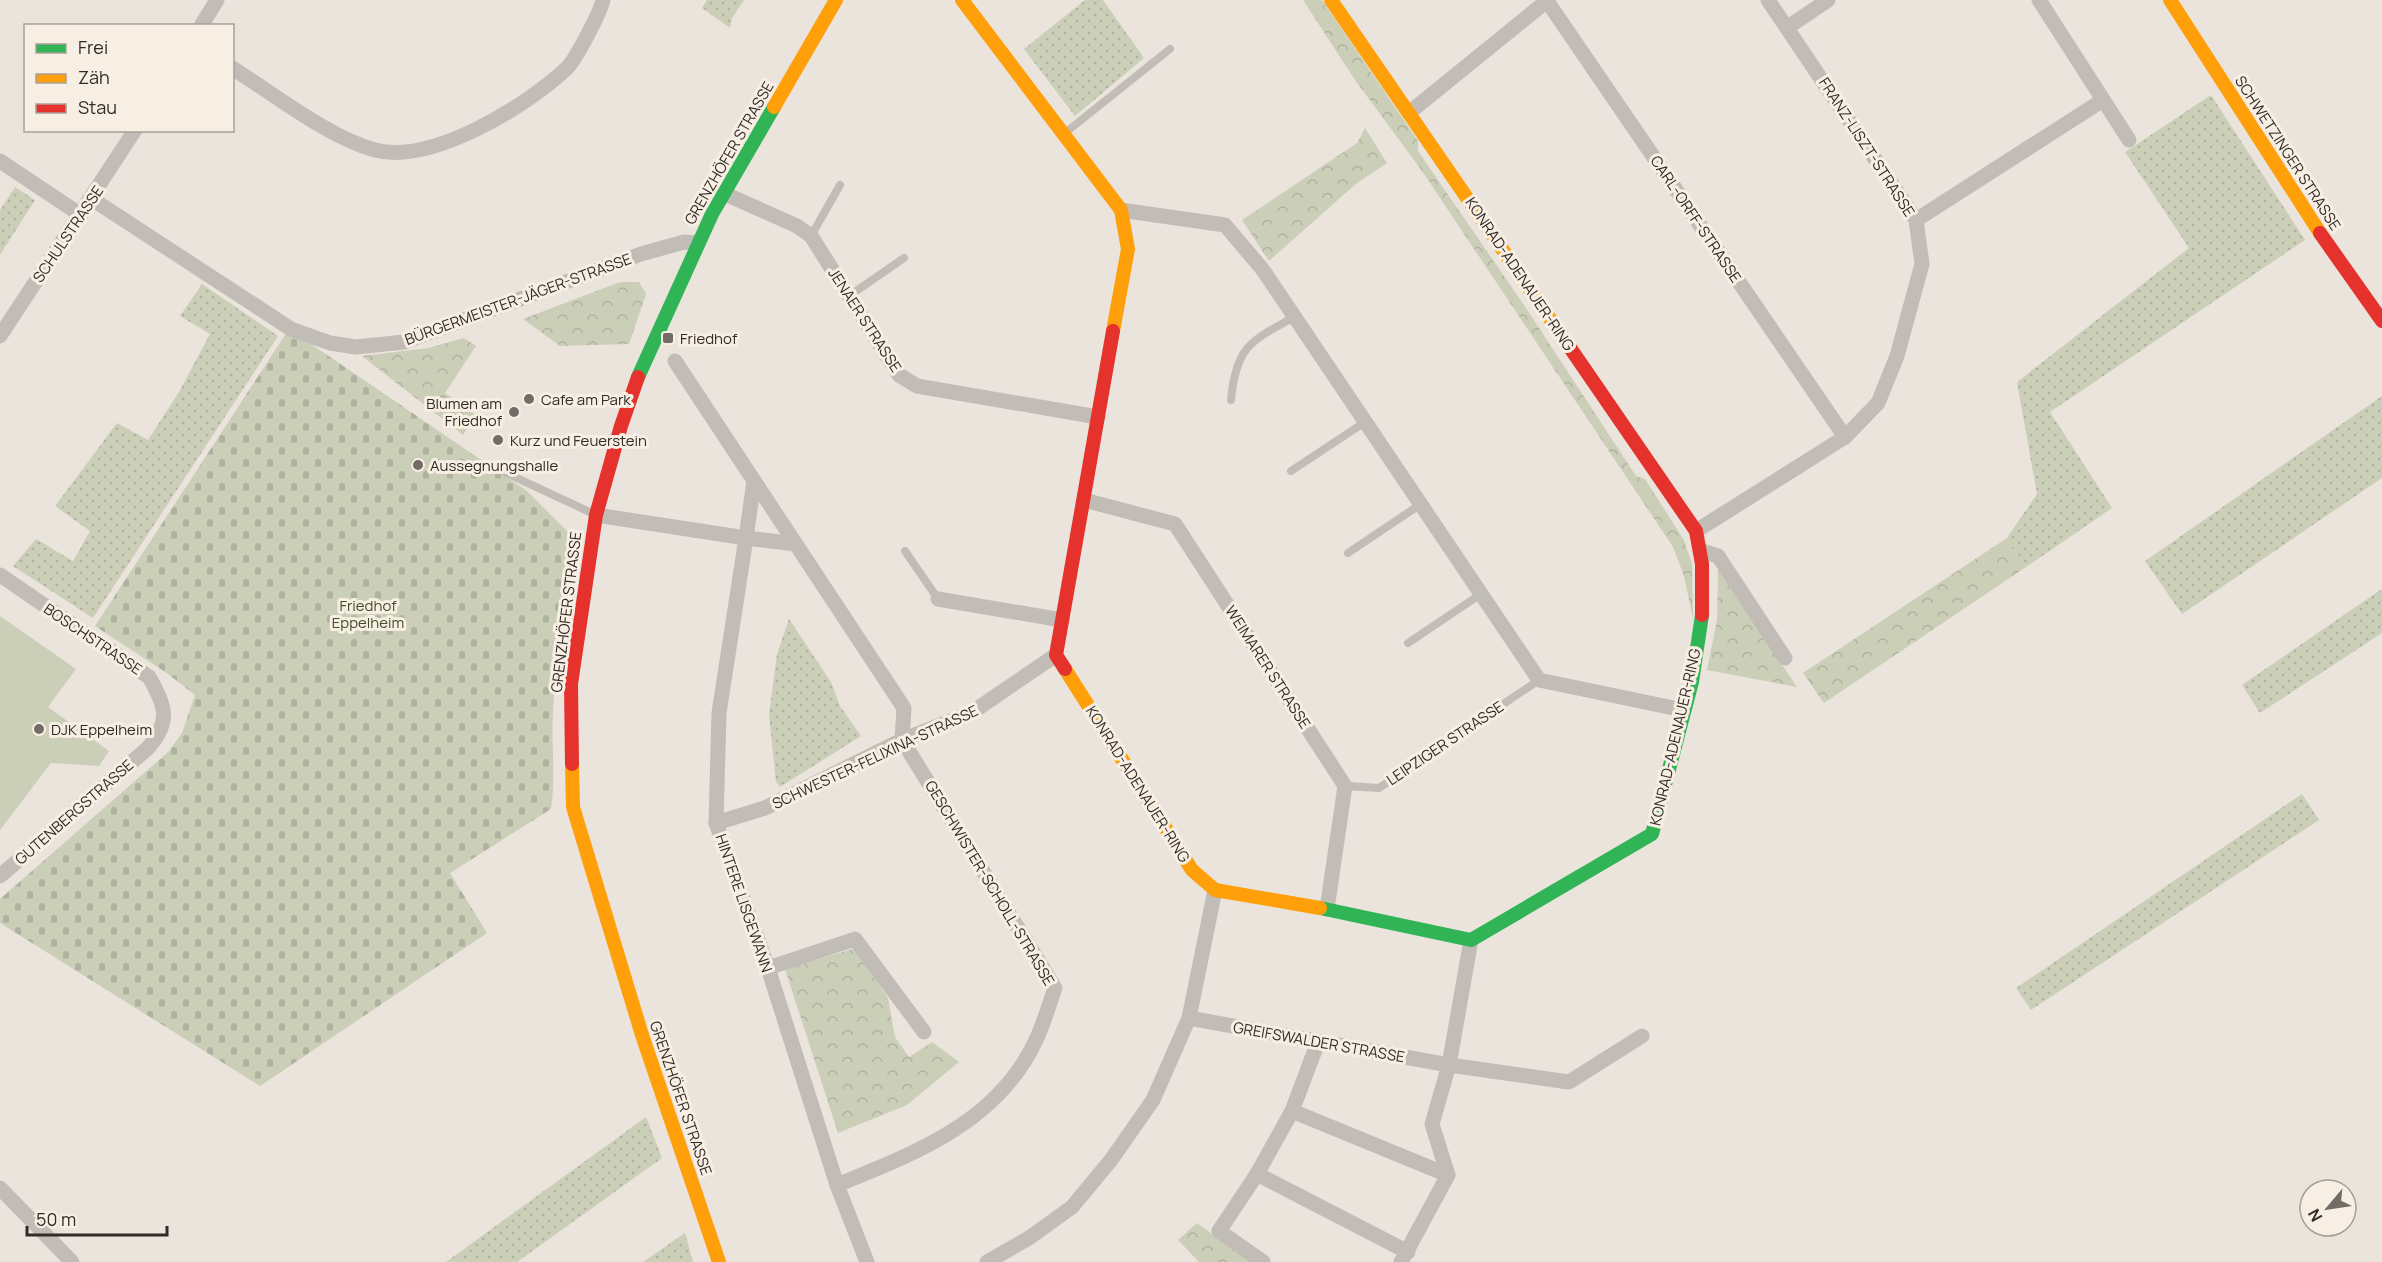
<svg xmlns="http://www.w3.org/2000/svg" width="2382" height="1262" viewBox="0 0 2382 1262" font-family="Manrope,sans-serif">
  <defs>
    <pattern id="grass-dots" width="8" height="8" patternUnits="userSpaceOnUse" patternTransform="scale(1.5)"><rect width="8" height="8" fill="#cbcfb8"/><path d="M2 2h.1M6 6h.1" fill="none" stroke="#afb29e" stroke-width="1.8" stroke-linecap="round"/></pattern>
    <pattern id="cemetery-stones" width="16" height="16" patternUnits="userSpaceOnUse" patternTransform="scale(1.5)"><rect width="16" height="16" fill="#cbcfb8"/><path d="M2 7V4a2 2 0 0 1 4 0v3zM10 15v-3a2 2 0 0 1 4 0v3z" fill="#afb29e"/></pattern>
    <pattern id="park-crowns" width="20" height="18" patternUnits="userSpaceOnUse" patternTransform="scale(1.5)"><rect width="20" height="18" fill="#cbcfb8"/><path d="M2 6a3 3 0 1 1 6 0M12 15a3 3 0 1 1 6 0" fill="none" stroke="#afb29e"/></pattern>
  </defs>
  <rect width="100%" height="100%" fill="#eae4dd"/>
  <!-- grass -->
  <g fill="url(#grass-dots)">
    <path d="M707 0H744L732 18 730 28 702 8Z"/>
    <path d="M1085 0H1103L1144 58 1075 116 1024 49Z"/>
    <path d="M2211 95 2305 240 2050 412 2112 508 2026 567 2007 538 2037 494 2017 382 2189 248 2125 152Z"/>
    <path d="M15 187 35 200 0 255V210Z"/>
    <path d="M202 284 278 336 93 618 13 566 36 539 73 561 90 531 55 506 117 423 148 440 179 392 210 334 180 316Z"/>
    <path d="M2382 396V478L2182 614 2145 561Z"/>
    <path d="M2382 589V633L2260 713 2242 685Z"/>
    <path d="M789 619 831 682 840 706 861 736 780 787 776 782 769 715 777 654Z"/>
    <path d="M2302 794 2319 820 2031 1010 2016 988Z"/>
    <path d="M646 1117 662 1158 517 1262H446Z"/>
    <path d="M685 1233 693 1262H643Z"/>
  </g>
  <!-- cemetery -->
  <path fill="url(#cemetery-stones)" d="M289 329 527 491 572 536C564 595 556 653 553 712 551 744 556 776 551 809L450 873 487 933 260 1086 0 923V899L168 752 182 733 195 695 168 674 95 626Z"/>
  <!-- park -->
  <g fill="url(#park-crowns)">
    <path d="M1303 0H1322L1418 141V151L1524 305 1636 476 1645 479 1684 540 1692 564 1693 619 1684 576 1673 547 1422 171 1355 80Z"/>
    <path d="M1365 128 1387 163 1357 183 1269 261 1242 220 1357 143Z"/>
    <path d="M620 282H639L646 294 629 344 560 346 523 319Z"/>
    <path d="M464 338 476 346 445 393 476 415 463 435 362 356 428 348Z"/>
    <path d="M2007 538 2026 567 1824 703 1803 673Z"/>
    <path d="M1718 570 1797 687 1707 670 1717 620Z"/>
    <path d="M856 948 888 998 895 1037 909 1057 932 1042 959 1062 907 1105 838 1133 785 969Z"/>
    <path d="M1197 1223 1251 1262H1199L1178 1240Z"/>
  </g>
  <!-- pitch -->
  <path fill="#cbcfb8" d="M0 616 76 669 48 707 109 751 99 766 51 763 0 830Z"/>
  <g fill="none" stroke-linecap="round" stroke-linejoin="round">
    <!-- lane -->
    <g stroke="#c2bcb7" stroke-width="8">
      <path d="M1065 133 1170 49"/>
      <path d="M811 236 840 185"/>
      <path d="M849 296 904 258"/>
      <path d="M1231 400C1236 346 1251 341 1294 317"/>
      <path d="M1291 471 1365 422"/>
      <path d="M506 473 594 514"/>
      <path d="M905 551 938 599"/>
      <path d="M1348 553 1421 504"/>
      <path d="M1408 643 1481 594"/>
      <path d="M1345 786 1379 788 1539 680"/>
    </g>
    <!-- street -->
    <g stroke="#c2bcb7" stroke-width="15">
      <path d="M2039 0 2129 140"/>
      <path d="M1547 1 1845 437"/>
      <path d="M201 26 217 0"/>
      <path d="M1788 27 1828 0"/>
      <path d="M232 68C274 94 328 137 375 150 431 165 527 106 567 68 576 59 600 13 603 0"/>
      <path d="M1410 112 1548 0"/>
      <path d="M0 161 81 215"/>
      <path d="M723 193 797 226 811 236 899 375 917 386 1098 417"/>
      <path d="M92 199 291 329 330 343 356 347 404 342 641 254 684 242 697 243"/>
      <path d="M1121 210 1225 225 1263 270 1539 680 1683 710"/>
      <path d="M1916 220 2103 100"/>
      <path d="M0 336 135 130"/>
      <path d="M675 361 904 708 902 740 1055 988C1049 1005 1044 1023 1036 1040 998 1122 916 1153 837 1185"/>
      <path d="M754 481 746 538 796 544"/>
      <path d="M1084 500 1175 524 1345 786 1327 909"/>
      <path d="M596 515 746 538 719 713 716 823 768 968 837 1185 867 1262"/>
      <path d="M1696 531 1845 437 1878 403 1897 356 1922 264 1916 220 1768 0"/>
      <path d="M1702 551 1718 556 1785 658"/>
      <path d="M0 575 149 677C166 706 171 722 148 748L0 876"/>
      <path d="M938 599 1062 620"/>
      <path d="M716 823 765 808 902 740 971 713 1056 655"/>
      <path d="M768 968 855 939 924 1032"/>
      <path d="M1189 1018 1449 1065 1569 1082 1642 1036"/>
      <path d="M1292 1111 1448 1175"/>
      <path d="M1257 1174 1408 1252"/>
      <path d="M0 1188 72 1262"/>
      <path d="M987 1262 1029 1238 1072 1207 1111 1160 1153 1100 1189 1018 1215 890"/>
      <path d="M1263 1262 1219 1231 1257 1174 1292 1111 1318 1042"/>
      <path d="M1401 1262 1448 1175 1432 1124 1449 1065 1471 940"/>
    </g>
    <!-- fast -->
    <g stroke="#30b455" stroke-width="14">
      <path d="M638 377 712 214 774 107"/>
      <path d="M1320 908 1471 940 1652 834 1692 682 1702 615"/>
    </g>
    <!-- slow -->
    <g stroke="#ff9f0a" stroke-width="14">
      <path d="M962 0 1121 210 1128 249 1113 331"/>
      <path d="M1331 0 1564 339"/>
      <path d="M2170 0 2320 233"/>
      <path d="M774 107 836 0"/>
      <path d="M1065 669 1192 870 1215 890 1320 908"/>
      <path d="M572 764 573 807 642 1035 719 1262"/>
    </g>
    <!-- jam -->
    <g stroke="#e5322d" stroke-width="14">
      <path d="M2320 233 2382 321"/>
      <path d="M1564 339 1696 531 1702 564V615"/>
      <path d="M1065 669 1056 655 1113 331"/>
      <path d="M572 764 571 684 596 515 621 426 638 377"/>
    </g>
  </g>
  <!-- markers -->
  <g fill="#736b66" stroke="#f7efe4" stroke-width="2">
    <rect x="662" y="332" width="12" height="12" rx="3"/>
    <circle cx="529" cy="399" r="6"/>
    <circle cx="514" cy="412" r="6"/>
    <circle cx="498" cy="440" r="6"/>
    <circle cx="418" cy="465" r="6"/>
    <circle cx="39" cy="729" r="6"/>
  </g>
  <g text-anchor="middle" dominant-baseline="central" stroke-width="6" stroke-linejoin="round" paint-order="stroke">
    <!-- street labels -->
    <g font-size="15" fill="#332a26" stroke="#f7efe4">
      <text transform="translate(1867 147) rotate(57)">FRANZ-LISZT-STRASSE</text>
      <text transform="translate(729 153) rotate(-60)">GRENZHÖFER STRASSE</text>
      <text transform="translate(2288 153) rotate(57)">SCHWETZINGER STRASSE</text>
      <text transform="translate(1696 219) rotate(56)">CARL-ORFF-STRASSE</text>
      <text transform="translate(68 234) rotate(-56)">SCHULSTRASSE</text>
      <text transform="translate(1520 274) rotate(56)">KONRAD-ADENAUER-RING</text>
      <text transform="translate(518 299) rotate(-20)">BÜRGERMEISTER-JÄGER-STRASSE</text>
      <text transform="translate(865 320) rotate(57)">JENAER STRASSE</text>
      <text transform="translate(566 612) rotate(-83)">GRENZHÖFER STRASSE</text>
      <text transform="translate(93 639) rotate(34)">BOSCHSTRASSE</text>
      <text transform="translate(1268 667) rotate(57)">WEIMARER STRASSE</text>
      <text transform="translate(1675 737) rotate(-77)">KONRAD-ADENAUER-RING</text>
      <text transform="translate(1445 743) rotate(-34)">LEIPZIGER STRASSE</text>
      <text transform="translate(875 757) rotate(-25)">SCHWESTER-FELIXINA-STRASSE</text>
      <text transform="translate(1138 784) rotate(58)">KONRAD-ADENAUER-RING</text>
      <text transform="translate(74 812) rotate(-41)">GUTENBERGSTRASSE</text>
      <text transform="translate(990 883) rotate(59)">GESCHWISTER-SCHOLL-STRASSE</text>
      <text transform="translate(744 903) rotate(71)">HINTERE LISGEWANN</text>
      <text transform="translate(1319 1042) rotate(10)">GREIFSWALDER STRASSE</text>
      <text transform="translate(681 1098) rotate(71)">GRENZHÖFER STRASSE</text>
    </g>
    <!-- poi labels -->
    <g font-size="15" fill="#332a26" stroke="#f7efe4" text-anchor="start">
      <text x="680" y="338">Friedhof</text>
      <text x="541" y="399">Cafe am Park</text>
      <text x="502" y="403" text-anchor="end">Blumen am<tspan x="502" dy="17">Friedhof</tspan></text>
      <text x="510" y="440">Kurz und Feuerstein</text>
      <text x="430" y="465">Aussegnungshalle</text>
      <text x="51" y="729">DJK Eppelheim</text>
    </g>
    <!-- park labels -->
    <g font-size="15" fill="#424f2b" stroke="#f7efe4">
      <text x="368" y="605">Friedhof<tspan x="368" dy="17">Eppelheim</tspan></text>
    </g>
  </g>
  <!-- legend -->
  <rect x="24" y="24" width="210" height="108" fill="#f7efe4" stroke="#a9a098" stroke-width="1.5"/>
  <rect x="36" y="44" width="30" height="9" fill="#30b455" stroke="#a9a098" stroke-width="1.5"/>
  <text x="78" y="54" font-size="18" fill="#332a26">Frei</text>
  <rect x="36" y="74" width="30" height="9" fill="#ff9f0a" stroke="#a9a098" stroke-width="1.5"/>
  <text x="78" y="84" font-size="18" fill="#332a26">Zäh</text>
  <rect x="36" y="104" width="30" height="9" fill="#e5322d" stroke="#a9a098" stroke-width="1.5"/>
  <text x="78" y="114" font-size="18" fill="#332a26">Stau</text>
  <!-- north arrow -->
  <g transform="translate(2328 1208) rotate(241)"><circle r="28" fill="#f7efe4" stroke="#a9a098" stroke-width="1.5"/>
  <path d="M0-4.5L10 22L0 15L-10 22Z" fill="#736b66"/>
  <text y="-9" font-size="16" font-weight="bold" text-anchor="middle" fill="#332a26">N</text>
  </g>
  <!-- scale -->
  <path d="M27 1226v9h140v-9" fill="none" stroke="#332a26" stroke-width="3"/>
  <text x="36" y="1226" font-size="18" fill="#332a26" stroke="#f7efe4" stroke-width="4.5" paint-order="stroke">50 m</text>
</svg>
